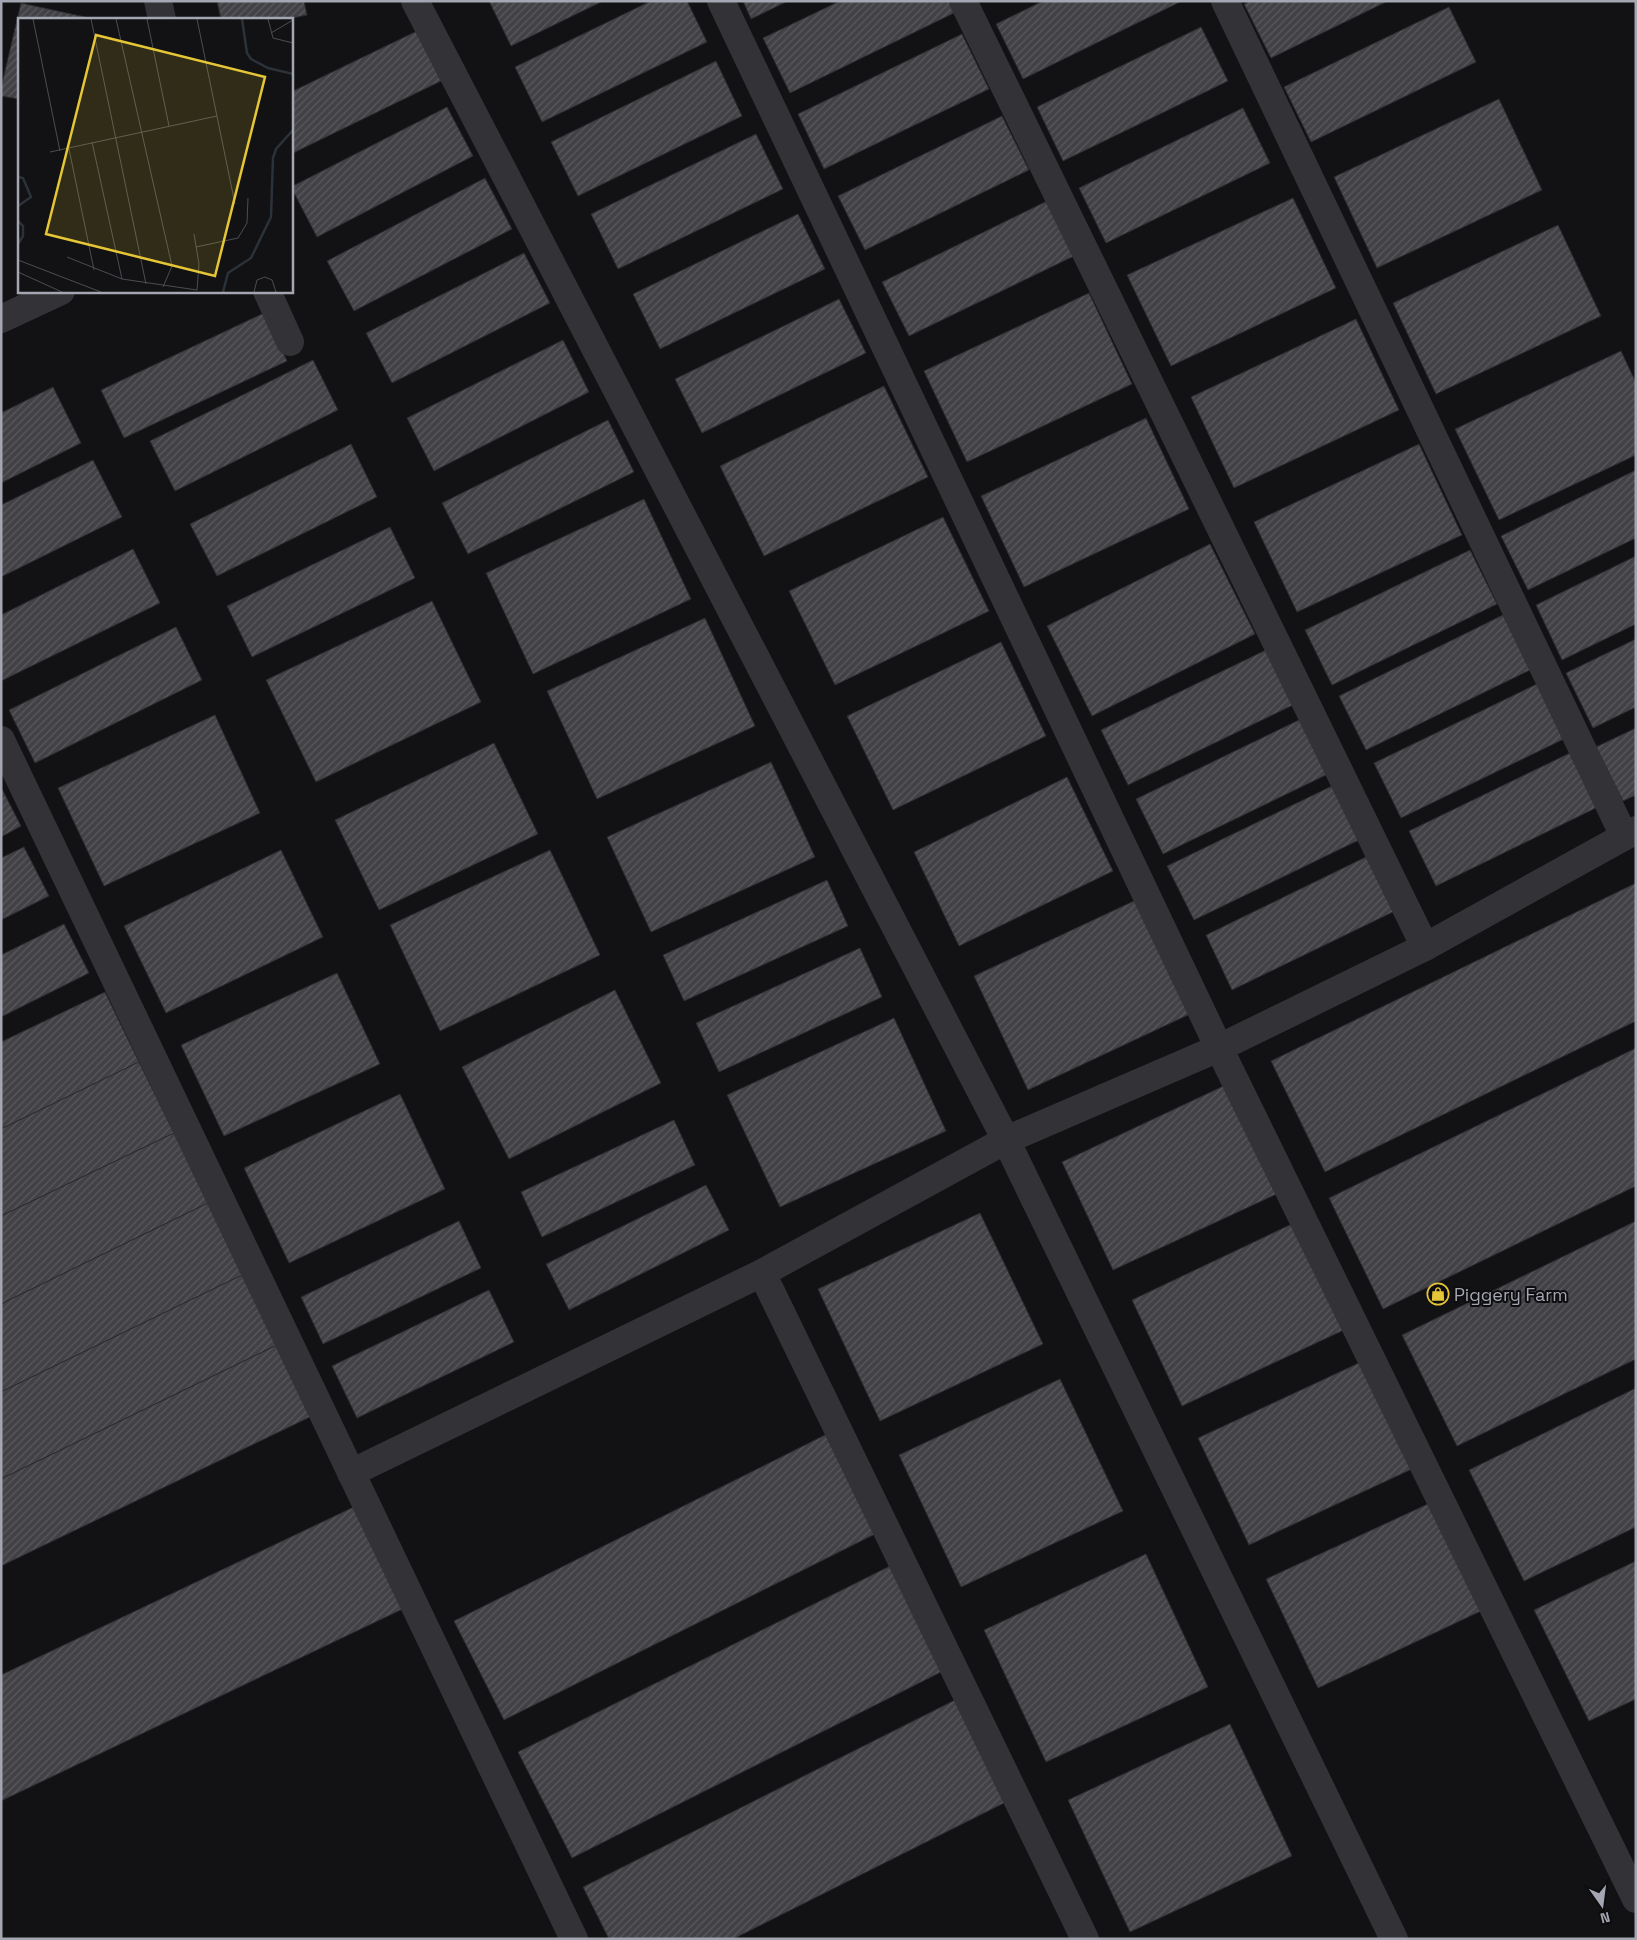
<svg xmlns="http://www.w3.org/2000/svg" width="1637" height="1940" viewBox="0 0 1637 1940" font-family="'Space Grotesk',sans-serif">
  <defs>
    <pattern id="building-hatch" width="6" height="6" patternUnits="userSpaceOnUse" patternTransform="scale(1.25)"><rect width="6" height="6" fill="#414146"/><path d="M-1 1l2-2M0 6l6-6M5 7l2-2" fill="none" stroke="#59595e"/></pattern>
  </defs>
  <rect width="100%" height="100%" fill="#121113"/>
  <!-- building -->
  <g fill="url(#building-hatch)" stroke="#2c2b2f">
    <path d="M217 1H304L307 15 288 19H221Z"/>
    <path d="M489 1H603L511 46Z"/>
    <path d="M651 1H687L707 42 542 122 515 67Z"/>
    <path d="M743 1H788L751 19Z"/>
    <path d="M840 1H949L954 13 790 93 763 38Z"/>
    <path d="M1043 1H1182L1023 79 996 24Z"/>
    <path d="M1250 1H1388L1271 58 1244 4Z"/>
    <path d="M21 3 85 17 84 19H19V99L1 96V88Z"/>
    <path d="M1449 7 1476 62 1311 142 1284 87Z"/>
    <path d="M1201 27 1228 81 1063 161 1037 107Z"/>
    <path d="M417 31 441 81 291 154V92Z"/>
    <path d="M962 34 989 89 824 169 798 114Z"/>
    <path d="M716 61 742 116 578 196 551 142Z"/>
    <path d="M1499 99 1542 190 1377 268 1334 177Z"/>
    <path d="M447 107 473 156 317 237 291 187Z"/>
    <path d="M1243 108 1270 163 1106 243 1079 188Z"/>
    <path d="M1002 116 1029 170 865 250 838 196Z"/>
    <path d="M756 134 783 189 618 269 591 214Z"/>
    <path d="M485 178 512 229 354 311 327 261Z"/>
    <path d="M1293 198 1336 288 1171 366 1127 275Z"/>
    <path d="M1047 201 1074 256 909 336 882 282Z"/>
    <path d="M798 214 825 269 660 349 633 294Z"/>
    <path d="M1558 225 1601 316 1436 394 1393 303Z"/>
    <path d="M524 253 550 303 392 383 366 333Z"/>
    <path d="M1089 293 1132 384 967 462 924 371Z"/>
    <path d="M839 299 866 353 702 433 675 379Z"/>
    <path d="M264 313 287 361 124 438 101 390Z"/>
    <path d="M1356 319 1399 410 1234 488 1191 397Z"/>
    <path d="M563 340 589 392 434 471 407 418Z"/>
    <path d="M1621 351 1636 383V455L1499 520 1455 429Z"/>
    <path d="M313 360 338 410 175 491 150 441Z"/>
    <path d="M884 386 928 477 764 556 720 466Z"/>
    <path d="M53 387 81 443 1 483V413Z"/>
    <path d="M1146 418 1189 509 1024 587 981 496Z"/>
    <path d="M608 420 634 472 468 554 442 503Z"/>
    <path d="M351 444 377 497 217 576 190 524Z"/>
    <path d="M1419 444 1462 535 1297 612 1254 522Z"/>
    <path d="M93 460 122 517 1 577V505Z"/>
    <path d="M1636 470V538L1528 590 1501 536Z"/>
    <path d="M644 499 691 599 533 674 486 573Z"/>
    <path d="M943 517 989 611 835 685 789 591Z"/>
    <path d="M390 527 415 578 252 657 227 606Z"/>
    <path d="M1210 544 1255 634 1092 716 1047 626Z"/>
    <path d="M133 549 160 603 1 681V615Z"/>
    <path d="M1470 550 1497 604 1332 685 1305 630Z"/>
    <path d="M1636 556V624L1562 660 1536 605Z"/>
    <path d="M432 601 481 702 316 782 266 680Z"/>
    <path d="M1503 615 1530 670 1366 750 1339 696Z"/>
    <path d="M705 618 755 726 597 799 547 691Z"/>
    <path d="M176 627 202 680 35 763 9 710Z"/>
    <path d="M1636 639V707L1593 728 1566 673Z"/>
    <path d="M1001 642 1046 736 893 810 847 716Z"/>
    <path d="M1266 650 1293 705 1128 785 1101 730Z"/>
    <path d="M1539 683 1566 738 1401 818 1374 763Z"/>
    <path d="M215 715 260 813 104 886 58 788Z"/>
    <path d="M1301 719 1328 774 1163 854 1136 799Z"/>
    <path d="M1636 728V795L1623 801 1596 747Z"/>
    <path d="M494 743 538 834 379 910 335 820Z"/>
    <path d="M1574 751 1600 806 1436 886 1409 831Z"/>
    <path d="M771 762 815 857 651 932 607 837Z"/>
    <path d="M1067 777 1113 871 959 946 914 852Z"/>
    <path d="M1332 786 1359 840 1194 920 1167 866Z"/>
    <path d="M1 787 21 826 1 837Z"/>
    <path d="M24 847 49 896 1 920V858Z"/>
    <path d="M281 850 323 937 166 1013 124 926Z"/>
    <path d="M550 850 600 955 440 1031 390 925Z"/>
    <path d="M1370 855 1397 910 1232 990 1206 935Z"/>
    <path d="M827 880 848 926 684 1001 663 955Z"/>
    <path d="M1636 883V1021L1325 1172 1271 1061Z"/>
    <path d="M1136 900 1190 1014 1028 1090 974 976Z"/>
    <path d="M64 924 89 973 1 1017V955Z"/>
    <path d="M860 948 882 997 719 1072 696 1023Z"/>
    <path d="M337 973 380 1064 224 1136 181 1045Z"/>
    <path d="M615 990 661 1083 509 1159 462 1067Z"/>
    <path d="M105 992 139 1062 1 1129V1042Z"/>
    <path d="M894 1018 946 1131 780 1207 727 1095Z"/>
    <path d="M1636 1048V1186L1383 1309 1329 1198Z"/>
    <path d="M139 1062 174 1133 1 1216V1129Z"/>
    <path d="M1230 1083 1281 1192 1113 1270 1062 1162Z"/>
    <path d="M400 1094 445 1189 289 1263 244 1168Z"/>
    <path d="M674 1120 695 1165 542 1237 521 1192Z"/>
    <path d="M174 1133 208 1203 1 1304V1216Z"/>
    <path d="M706 1185 729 1230 569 1310 546 1264Z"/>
    <path d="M208 1203 242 1275 1 1392V1304Z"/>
    <path d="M980 1213 1043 1344 880 1421 818 1289Z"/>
    <path d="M459 1221 481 1268 323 1344 301 1297Z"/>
    <path d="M1636 1221V1359L1457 1446 1402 1335Z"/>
    <path d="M1296 1222 1346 1329 1182 1406 1132 1300Z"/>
    <path d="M242 1275 277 1345 1 1479V1392Z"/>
    <path d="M489 1290 514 1342 357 1418 332 1366Z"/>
    <path d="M277 1345 312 1416 1 1566V1479Z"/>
    <path d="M1361 1362 1412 1469 1249 1545 1198 1438Z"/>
    <path d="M1060 1379 1123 1511 961 1587 899 1455Z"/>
    <path d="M1636 1388V1527L1524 1581 1469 1470Z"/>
    <path d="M829 1433 879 1532 504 1720 454 1621Z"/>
    <path d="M1430 1503 1481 1611 1318 1688 1266 1579Z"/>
    <path d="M360 1504 409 1606 1 1801V1675Z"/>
    <path d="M1146 1554 1208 1687 1046 1762 984 1630Z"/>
    <path d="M1636 1561V1699L1589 1721 1534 1610Z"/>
    <path d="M890 1566 943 1671 572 1858 518 1752Z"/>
    <path d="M957 1699 1008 1801 733 1939H609L583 1887Z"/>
    <path d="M1230 1724 1292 1856 1130 1932 1068 1800Z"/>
  </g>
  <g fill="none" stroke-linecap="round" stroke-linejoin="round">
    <!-- minor -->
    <g stroke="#333337" stroke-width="28">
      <path d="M158 1 162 19"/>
      <path d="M415 1 1006 1140 1394 1939"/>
      <path d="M721 1 1219 1048 1636 1899"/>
      <path d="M963 1 1425 947"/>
      <path d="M1225 1 1624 836"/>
      <path d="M267 291 290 342"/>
      <path d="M1 319 61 291"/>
      <path d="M1 740 574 1939"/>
      <path d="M762 1273 1085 1939"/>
      <path d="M351 1473 762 1273 1006 1140 1219 1048 1425 947 1636 830"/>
    </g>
  </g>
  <!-- icons -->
  <defs>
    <g id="shop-ring" transform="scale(1.125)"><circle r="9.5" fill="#0d0c0e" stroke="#e5c637" stroke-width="1.5"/><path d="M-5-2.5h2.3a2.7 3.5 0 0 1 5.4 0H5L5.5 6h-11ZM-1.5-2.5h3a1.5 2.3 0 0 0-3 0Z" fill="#e5c637"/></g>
  </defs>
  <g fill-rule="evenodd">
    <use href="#shop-ring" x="1438" y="1294"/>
  </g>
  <g text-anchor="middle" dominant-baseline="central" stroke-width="4" stroke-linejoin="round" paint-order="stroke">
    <!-- poi labels -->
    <g font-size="18" fill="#a4a6b2" stroke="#0d0c0e" text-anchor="start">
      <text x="1454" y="1294">Piggery Farm</text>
    </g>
  </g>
  <!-- overview -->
  <g transform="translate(18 18)">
    <rect width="275" height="275" fill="#121113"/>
    <path fill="none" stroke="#2c323a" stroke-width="2.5" d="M224 1 229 35 233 41 250 50 275 56M0 159 5 160 13 179 0 188M0 203 5 208V218L0 226M205 274 210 255 233 240 253 199 255 140 258 131 275 112"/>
    <path fill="none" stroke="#4c4d53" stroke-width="1" d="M15 1 42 133M73 1 128 266M98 1 154 248 145 269M129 1 151 108M179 1 217 186M250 1 255 20 275 25M253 15 275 2M74 124 104 261M51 131 76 252M32 134 199 98M178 229 220 220 229 205 230 180M49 239 104 261 179 272 181 246 176 216M0 242 83 274M0 254 44 274M236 274 239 262 247 259 254 262 258 274"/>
    <path fill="#e5c637" fill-opacity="0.15" stroke="#e5c637" stroke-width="2.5" d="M78 17 247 59 197 258 28 216Z"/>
    <rect width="275" height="275" fill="none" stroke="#a4a6b2" stroke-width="2.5"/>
  </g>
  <!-- border -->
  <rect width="1637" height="1940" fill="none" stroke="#a4a6b2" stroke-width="5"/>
  <!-- north arrow -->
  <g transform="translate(1602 1905) rotate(166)" stroke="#0d0c0e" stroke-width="4" paint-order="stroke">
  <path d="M0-4L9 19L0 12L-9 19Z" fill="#a4a6b2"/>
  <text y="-8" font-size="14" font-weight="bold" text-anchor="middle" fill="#a4a6b2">N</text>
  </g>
</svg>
